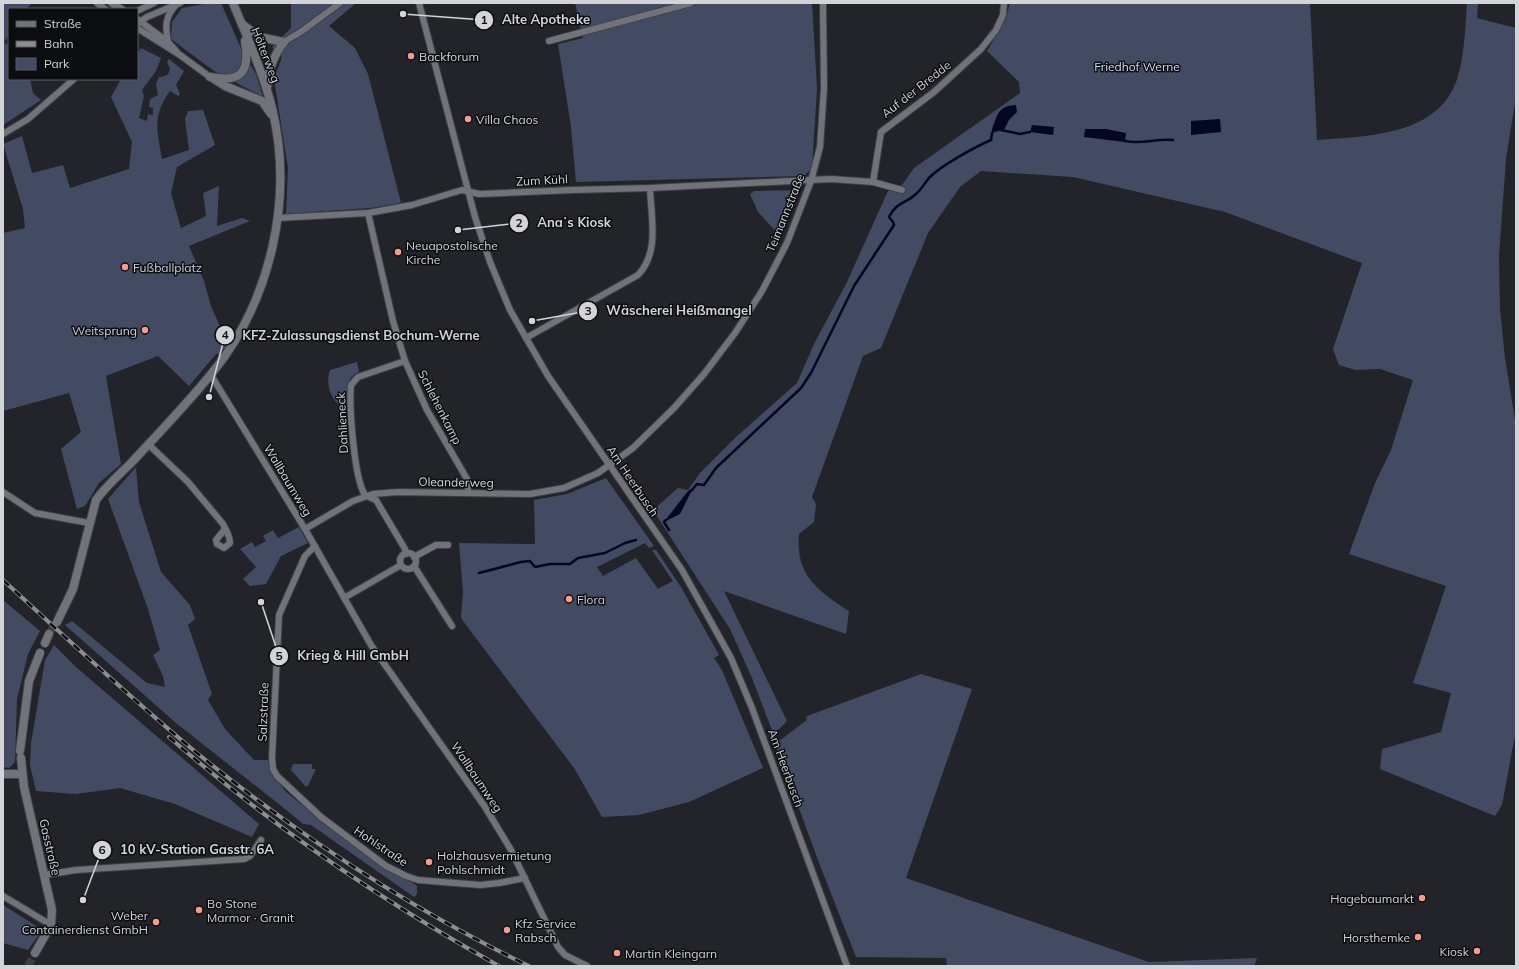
<svg xmlns="http://www.w3.org/2000/svg" width="1519" height="969" viewBox="0 0 1519 969" font-family="Mulish,sans-serif">
  <rect width="100%" height="100%" fill="#222429"/>
  <!-- green -->
  <g fill="#424b62">
    <path d="M3 3H32L27 9H9V35L4 42 9 46V79H30L33 93 41 100 3 125Z"/>
    <path d="M209 3H221L244 55 256 74 263 97 214 71 171 39 172 22 182 8Z"/>
    <path d="M291 3H356L329 26 355 48 368 74 401 203 370 208 286 214 288 168 274 79 282 57 272 47 291 28Z"/>
    <path d="M575 3H812L817 89 812 168 804 176 576 182 571 127 558 44 583 38Z"/>
    <path d="M1010 3H1310L1317 140C1368 136 1441 136 1458 76 1465 52 1465 27 1467 3H1478L1477 18 1516 28V96L1506 159 1499 256 1500 309 1505 358 1516 426V730L1502 805 1495 816 1380 769 1382 749 1441 732 1451 693 1413 683 1446 586 1349 554 1375 483 1391 450 1413 380 1380 369 1355 370 1339 365 1333 349 1362 263 1225 212 1073 177 981 171 960 187 928 233 881 348 863 356 812 497 816 504 814 522 799 534C795 575 818 591 849 611L846 634 724 591 787 721 777 731 773 733 752 678 730 629 653 510 678 488 688 490 700 473 737 436 797 383 814 344 847 282 888 191 902 185 914 168 1020 93 1019 82 987 51 1006 18Z"/>
    <path d="M141 48 161 58 156 71 142 90 144 96 139 118 147 121 148 114 153 115V108L149 107 150 99 158 95 156 84 159 77C165 77 169 75 170 69L167 62 169 59 184 71 176 85 180 94 178 96 170 91C152 116 157 130 162 159L189 150 185 119 188 111 203 110 215 145 177 167 171 193 181 228 206 216 203 193 219 186 217 226 242 218 250 221 189 246 204 281 211 306 228 345 218 355 217 353 189 386 158 356 106 376 121 464 99 483 85 506 77 509 61 449 81 432 69 393 3 411V233L25 228 23 209 3 144 22 136 32 173 63 165 70 188 129 169 132 142 111 97 121 79H137V54Z"/>
    <path d="M799 190 780 236 758 212 750 194 754 191Z"/>
    <path d="M357 362 359 372C345 377 348 391 348 404H338C329 396 326 381 330 370Z"/>
    <path d="M136 467 139 502 161 572 190 605 195 619 188 625 212 694 208 700 225 729 254 760H268L273 773 285 791 313 814 417 886V894L414 897 311 825 303 824 290 813 176 723 65 625 72 621 147 683 165 687 163 676 153 655 160 650 147 606 108 499Z"/>
    <path d="M606 478 654 546 649 548 645 543 597 567 603 576 636 558 658 589 673 581 652 550H656L681 587 719 655 714 658 722 670 763 768 689 802 639 815 602 817 574 768 463 621 461 617 463 592 459 543 535 544 534 500 567 494Z"/>
    <path d="M299 527 308 543 281 556 266 584 250 586 243 579 256 567 240 549 252 542 255 547 266 541 263 536 273 530 278 538Z"/>
    <path d="M3 600 40 631 28 654 17 699 15 762 9 768 3 767Z"/>
    <path d="M54 645 76 667 259 824 252 837 175 804 120 788 76 794 36 791 30 765 31 743 45 660Z"/>
    <path d="M921 674 972 689 906 878 1149 962 1257 958 1254 966H947L946 958 856 957 821 868 775 744 807 720 806 717 810 715Z"/>
    <path d="M293 764H312V769H316L308 786 306 787 291 770Z"/>
    <path d="M3 905 41 929V932L28 950 3 943Z"/>
  </g>
  <!-- water -->
  <g fill="#030722">
    <path d="M1016 105 1017 112 1009 120 1004 130 994 132 992 129C998 114 998 106 1016 105Z"/>
    <path d="M1220 119 1221 132 1191 135V121Z"/>
    <path d="M1032 125 1054 127 1053 135 1030 132Z"/>
    <path d="M1085 129H1106L1126 133 1125 142 1084 137Z"/>
    <path d="M693 488 680 514 664 522 688 491Z"/>
  </g>
  <g fill="none" stroke-linecap="round" stroke-linejoin="round">
    <!-- stream -->
    <g stroke="#030722" stroke-width="2.5">
      <path d="M1001 130 1020 134 1030 132"/>
      <path d="M1125 141C1142 145 1155 138 1173 140"/>
      <path d="M691 491 697 484 704 485 716 468 801 388 811 373 854 286 894 225 893 222 889 217C897 201 906 204 916 194 922 189 925 182 930 177 942 165 975 147 991 140L992 133 994 130"/>
      <path d="M666 520 664 522 669 530"/>
      <path d="M479 573 521 562 530 561 535 567 550 564H570L578 558 605 553 625 543 636 540"/>
    </g>
    <!-- secondary-tunnel -->
    <g stroke="#3c3e43" stroke-width="8" stroke-dasharray="8 4" stroke-linecap="butt">
      <path d="M49 634 57 622"/>
      <path d="M28 966 35 953"/>
    </g>
    <!-- street casing -->
    <g stroke="#3f4145" stroke-width="8">
      <g id="street">
        <path d="M97 3 105 9"/>
        <path d="M111 3 122 9"/>
        <path d="M419 3 475 217 490 262 510 310 548 376 682 570 731 658 752 708 847 966"/>
        <path d="M137 11 154 3"/>
        <path d="M137 19 168 42 177 52"/>
        <path d="M138 23 147 17 180 3"/>
        <path d="M137 28 180 55 210 77"/>
        <path d="M549 41 691 3"/>
        <path d="M168 42C165 26 165 17 176 5"/>
        <path d="M284 42 302 31 340 3"/>
        <path d="M3 134 28 119 74 79"/>
        <path d="M873 182 881 132 934 92 981 49 996 30 1003 15 1004 3"/>
        <path d="M368 213 393 321 405 361 427 410 467 479 468 492"/>
        <path d="M278 218 368 213 412 205 462 190 479 194 572 190 650 188 831 179 873 182 902 190"/>
        <path d="M526 338 638 275C660 252 651 217 650 188"/>
        <path d="M211 375 305 529 371 645 485 807 511 850 558 947 565 955 587 966"/>
        <path d="M148 444 188 482 223 524C226 530 230 536 230 543L224 548 217 544 216 540 225 529"/>
        <path d="M3 492 35 513 89 523"/>
        <path d="M365 495C354 478 349 407 351 385L358 377 405 361"/>
        <path d="M365 495 376 500 405 549 406 554"/>
        <path d="M305 529 353 501 373 494 398 492 530 494 564 488 598 473 633 448 674 408 704 374 735 333 762 291 787 243 811 181 820 147 824 88 823 3"/>
        <path d="M315 546 305 556 279 615 272 758 273 769 277 776 321 817 386 866 406 876 418 880 480 885 499 883 525 878"/>
        <circle cx="408" cy="561" r="8"/>
        <path d="M414 557 436 545H448"/>
        <path d="M414 566 452 626"/>
        <path d="M344 598 401 565"/>
        <path d="M44 875 76 870 244 859 250 856 261 840"/>
        <path d="M3 896 51 925"/>
      </g>
    </g>
    <!-- secondary casing -->
    <g stroke="#3f4145" stroke-width="10">
      <g id="secondary">
        <path d="M242 24 259 37 284 42"/>
        <path d="M210 77C242 83 250 72 245 41"/>
        <path d="M214 79 225 86 262 101 271 114"/>
        <path d="M267 87C269 68 273 57 284 42"/>
        <path d="M57 622 73 589 96 500C106 486 119 475 131 463 158 434 187 404 212 373 271 301 294 198 272 108 263 72 247 37 233 3"/>
        <path d="M45 643 49 634"/>
        <path d="M20 751 29 681 40 653"/>
        <path d="M21 758 24 787 52 910 51 925 35 953"/>
        <path d="M3 774H22"/>
      </g>
    </g>
    <!-- street -->
    <use href="#street" stroke="#707379" stroke-width="6"/>
    <!-- secondary -->
    <use href="#secondary" stroke="#707379" stroke-width="8"/>
    <!-- rail casing -->
    <g stroke="#8b8d91" stroke-width="4">
      <g id="rail">
        <path d="M3 580C65 637 127 695 192 749 295 833 409 908 529 966"/>
        <path d="M169 737C270 825 382 901 499 966"/>
      </g>
    </g>
    <!-- rail -->
    <use href="#rail" stroke="#0c0d10" stroke-width="2.5" stroke-dasharray="8" stroke-linecap="butt"/>
  </g>
  <!-- markers -->
  <g fill="#f49d8c" stroke="#0c0d10" stroke-width="1.5">
    <circle cx="411" cy="56" r="4"/>
    <circle cx="468" cy="119" r="4"/>
    <circle cx="398" cy="252" r="4"/>
    <circle cx="125" cy="267" r="4"/>
    <circle cx="145" cy="330" r="4"/>
    <circle cx="569" cy="599" r="4"/>
    <circle cx="429" cy="862" r="4"/>
    <circle cx="1422" cy="898" r="4"/>
    <circle cx="199" cy="910" r="4"/>
    <circle cx="156" cy="922" r="4"/>
    <circle cx="507" cy="930" r="4"/>
    <circle cx="1418" cy="937" r="4"/>
    <circle cx="1477" cy="951" r="4"/>
    <circle cx="617" cy="953" r="4"/>
  </g>
  <g text-anchor="middle" dominant-baseline="central" stroke-width="3" stroke-linejoin="round" paint-order="stroke">
    <!-- street labels -->
    <g font-size="12" fill="#d2d4d8" stroke="#0c0d10">
      <text transform="translate(266 55) rotate(69)">Hölterweg</text>
      <text transform="translate(916 89) rotate(-38)">Auf der Bredde</text>
      <text transform="translate(542 180) rotate(-3)">Zum Kühl</text>
      <text transform="translate(785 213) rotate(-68)">Teimannstraße</text>
      <text transform="translate(440 407) rotate(63)">Schlehenkamp</text>
      <text transform="translate(342 423) rotate(-93)">Dahlieneck</text>
      <text transform="translate(288 480) rotate(59)">Wallbaumweg</text>
      <text transform="translate(633 481) rotate(56)">Am Heerbusch</text>
      <text transform="translate(456 482) rotate(1)">Oleanderweg</text>
      <text transform="translate(263 712) rotate(-88)">Salzstraße</text>
      <text transform="translate(786 768) rotate(70)">Am Heerbusch</text>
      <text transform="translate(477 777) rotate(56)">Wallbaumweg</text>
      <text transform="translate(381 846) rotate(34)">Hohlstraße</text>
      <text transform="translate(50 847) rotate(77)">Gasstraße</text>
    </g>
    <!-- poi labels -->
    <g font-size="12" fill="#d2d4d8" stroke="#0c0d10" text-anchor="start">
      <text x="419" y="56">Backforum</text>
      <text x="476" y="119">Villa Chaos</text>
      <text x="406" y="245">Neuapostolische<tspan x="406" dy="14">Kirche</tspan></text>
      <text x="133" y="267">Fußballplatz</text>
      <text x="137" y="330" text-anchor="end">Weitsprung</text>
      <text x="577" y="599">Flora</text>
      <text x="437" y="855">Holzhausvermietung<tspan x="437" dy="14">Pohlschmidt</tspan></text>
      <text x="1414" y="898" text-anchor="end">Hagebaumarkt</text>
      <text x="207" y="903">Bo Stone<tspan x="207" dy="14">Marmor · Granit</tspan></text>
      <text x="148" y="915" text-anchor="end">Weber<tspan x="148" dy="14">Containerdienst GmbH</tspan></text>
      <text x="515" y="923">Kfz Service<tspan x="515" dy="14">Rabsch</tspan></text>
      <text x="1410" y="937" text-anchor="end">Horsthemke</text>
      <text x="1469" y="951" text-anchor="end">Kiosk</text>
      <text x="625" y="953">Martin Kleingarn</text>
    </g>
    <!-- park labels -->
    <g font-size="12" fill="#d2dcf4" stroke="#0c0d10">
      <text x="1137" y="66">Friedhof Werne</text>
    </g>
  </g>
  <!-- callouts -->
  <path fill="none" stroke="#d2d4d8" stroke-width="1.5" d="M403 14L484 20M458 230L519 223M532 321L588 311M209 397L225 335M261 602L279 656M83 900L102 850"/>
  <g fill="#d2d4d8" stroke="#0c0d10" stroke-width="1.5">
    <circle cx="403" cy="14" r="4"/>
    <circle cx="458" cy="230" r="4"/>
    <circle cx="532" cy="321" r="4"/>
    <circle cx="209" cy="397" r="4"/>
    <circle cx="261" cy="602" r="4"/>
    <circle cx="83" cy="900" r="4"/>
    <circle cx="484" cy="20" r="10"/>
    <circle cx="519" cy="223" r="10"/>
    <circle cx="588" cy="311" r="10"/>
    <circle cx="225" cy="335" r="10"/>
    <circle cx="279" cy="656" r="10"/>
    <circle cx="102" cy="850" r="10"/>
  </g>
  <g font-size="12" text-anchor="middle" font-weight="bold" fill="#111">
    <text x="484" y="24">1</text>
    <text x="519" y="227">2</text>
    <text x="588" y="315">3</text>
    <text x="225" y="339">4</text>
    <text x="279" y="660">5</text>
    <text x="102" y="854">6</text>
  </g>
  <g font-size="13" text-anchor="middle" font-weight="bold" fill="#d2d4d8" stroke="#0c0d10" stroke-width="3" stroke-linejoin="round" paint-order="stroke">
    <text x="546" y="24">Alte Apotheke</text>
    <text x="574" y="227">Anaʼs Kiosk</text>
    <text x="679" y="315">Wäscherei Heißmangel</text>
    <text x="361" y="340">KFZ-Zulassungsdienst Bochum-Werne</text>
    <text x="353" y="660">Krieg &amp; Hill GmbH</text>
    <text x="197" y="854">10 kV-Station Gasstr. 6A</text>
  </g>
  <!-- border -->
  <rect width="1519" height="969" fill="none" stroke="#d2d4d8" stroke-width="8"/>
  <!-- legend -->
  <rect x="8" y="8" width="130" height="72" fill="#0c0d10" stroke="#5b5d60"/>
  <rect x="16" y="21" width="20" height="6" fill="#707379" stroke="#5b5d60"/>
  <text x="44" y="28" font-size="12" fill="#d2d4d8">Straße</text>
  <rect x="16" y="41" width="20" height="6" fill="#8b8d91" stroke="#5b5d60"/>
  <text x="44" y="48" font-size="12" fill="#d2d4d8">Bahn</text>
  <rect x="16" y="58" width="20" height="12" fill="#424b62" stroke="#5b5d60"/>
  <text x="44" y="68" font-size="12" fill="#d2d4d8">Park</text>
</svg>
